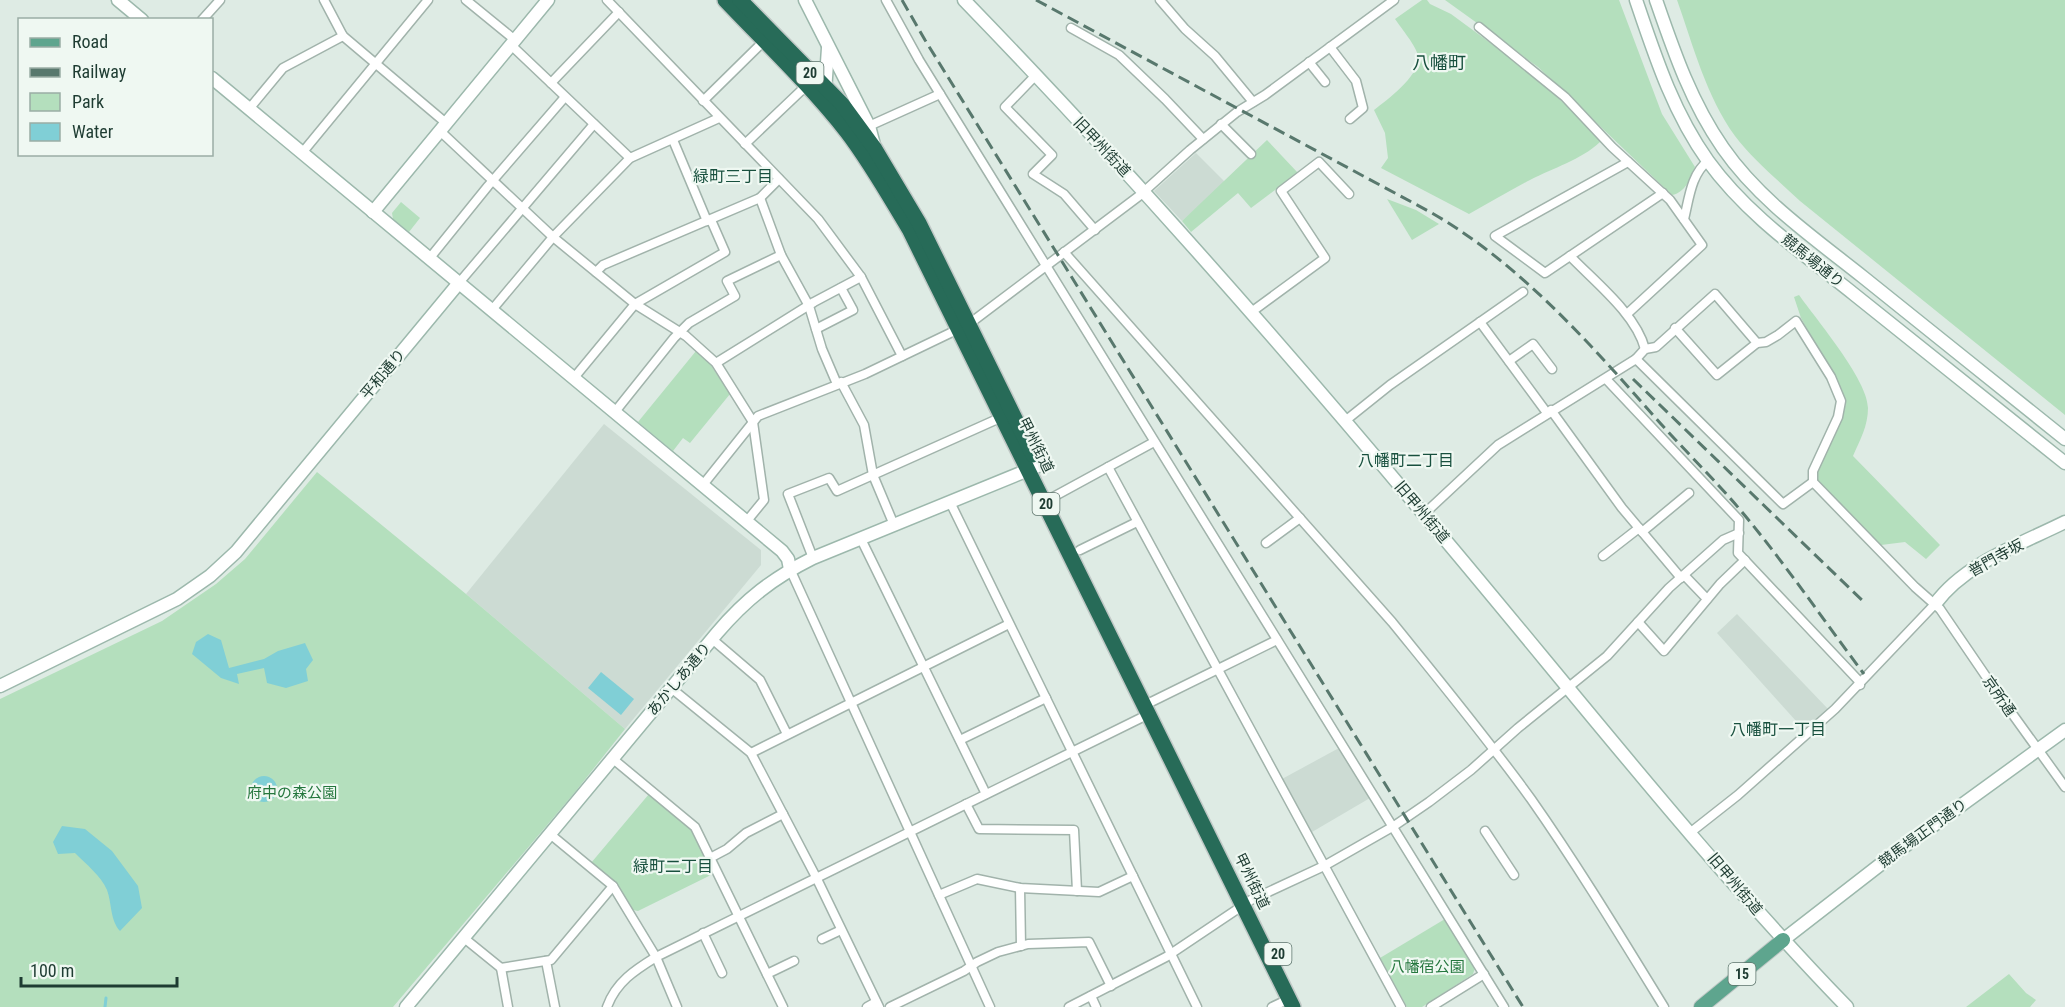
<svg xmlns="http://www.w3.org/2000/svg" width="2065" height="1007" viewBox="0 0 2065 1007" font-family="'Roboto Condensed','Noto Sans JP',sans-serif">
  <rect width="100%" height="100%" fill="#deebe4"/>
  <!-- built -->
  <g fill="#ccdbd3">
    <path d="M1196 153 1225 182 1182 221 1154 191Z"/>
    <path d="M604 424 761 550V565L625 729 466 594Z"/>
    <path d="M1737 614 1829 710 1805 731 1717 633Z"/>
    <path d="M1339 748 1370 798 1312 832 1282 779Z"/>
  </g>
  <!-- green -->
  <g fill="#b4dfbd">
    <path d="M1422 0H1427L1430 4 1451 14 1531 73 1597 134 1600 142C1581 160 1553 168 1530 180 1509 191 1489 203 1469 214L1381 168 1388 158 1385 133 1374 110C1388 99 1421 75 1418 56 1417 47 1401 28 1395 19Z"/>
    <path d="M1445 0H1619L1662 114 1695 167C1691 178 1685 193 1672 195L1538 67Z"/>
    <path d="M1677 0H2065V415L1800 201C1778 180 1753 160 1735 136 1706 96 1693 45 1677 0Z"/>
    <path d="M1267 140 1298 173 1251 208 1238 193 1191 232 1182 221Z"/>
    <path d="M1387 199 1416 210 1439 224 1412 240Z"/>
    <path d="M401 202 420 218 409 232 393 219 392 213Z"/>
    <path d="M1799 295C1816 319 1868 380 1868 408 1868 426 1860 440 1853 456L1940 545 1926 559 1905 542 1881 545 1816 480V473L1844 411 1846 403 1842 391 1801 318 1794 297Z"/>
    <path d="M696 351 710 364 730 394 690 443 683 438 673 451 638 422Z"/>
    <path d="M317 472 466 594 625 729 575 792 393 1007H0V699L162 621 216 584 245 559Z"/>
    <path d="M649 794 691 829 713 874 638 911 633 910 615 883 591 863Z"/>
    <path d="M1445 919 1475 968 1473 974 1422 1007H1407L1380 958Z"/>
    <path d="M2009 974 2026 993 2036 1000 2030 1007H1966Z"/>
  </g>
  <!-- water -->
  <g fill="#80cfd6">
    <path d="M208 634 221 640 229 668 264 659 278 651 305 643 313 660 306 669 308 681 286 688 267 683 264 668 237 674 239 684 221 678 192 654 196 642Z"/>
    <path d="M601 672 634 699 621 715 588 688Z"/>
    <circle cx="264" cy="789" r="13"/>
    <path d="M62 826 85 829 112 851 138 886 142 908 120 931C110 920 112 904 107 890 101 876 86 864 75 853L58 854 53 842Z"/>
  </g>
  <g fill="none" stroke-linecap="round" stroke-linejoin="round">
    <!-- stream -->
    <path stroke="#80cfd6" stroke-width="3" d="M105 1007 106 998"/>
    <!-- street casing -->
    <g stroke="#a1b3ab" stroke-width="11">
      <g id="street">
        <path d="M324 0 343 36 446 123"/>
        <path d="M466 0 515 40"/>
        <path d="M607 0 818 219 861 277 902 356"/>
        <path d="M886 0 919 60 1504 1007"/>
        <path d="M1160 0 1185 29 1215 56 1253 102"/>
        <path d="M202 20 220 0"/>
        <path d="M1479 27 1565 97 1612 147 1670 200 1702 245 1627 314"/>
        <path d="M1071 28 1119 55 1165 99 1203 139"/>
        <path d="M511 45 630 158"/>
        <path d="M1330 47 1356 81 1363 108 1350 119"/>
        <path d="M1309 62 1325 82"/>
        <path d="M1036 75 1005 107 1052 155 1033 174 1064 194 1095 230"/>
        <path d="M551 83 619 12"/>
        <path d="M703 101 764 41"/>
        <path d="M249 109 283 68 343 36"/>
        <path d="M1221 124 1251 154"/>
        <path d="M869 126 940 94"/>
        <path d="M440 131 553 237 635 304 686 336 716 363 753 422 764 500 746 522"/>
        <path d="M673 140 707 221"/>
        <path d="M745 144 806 86"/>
        <path d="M302 153 428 0"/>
        <path d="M1628 162 1495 236 1545 273 1663 193"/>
        <path d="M760 198 781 255 809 306 822 349 837 384"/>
        <path d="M1684 219C1689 199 1691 174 1708 161"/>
        <path d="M1064 252 1392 622C1439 680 1487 738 1531 799 1578 866 1621 937 1664 1007"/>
        <path d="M1570 256C1595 282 1636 314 1645 349"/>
        <path d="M429 259 488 186 565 97"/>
        <path d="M596 272 603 265 760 198 779 179"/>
        <path d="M458 284 594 124"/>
        <path d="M491 311 553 237 630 158 719 118"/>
        <path d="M1250 313 1325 258 1281 191 1319 162 1349 194"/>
        <path d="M1480 322 1547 413"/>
        <path d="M1675 328 1717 375 1757 343 1766 342 1778 335 1796 321 1831 377 1841 401 1838 417 1813 471V482"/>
        <path d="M816 329 853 310 841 288"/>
        <path d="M1636 359 1645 349 1656 347 1715 294 1757 343"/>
        <path d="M1509 361 1533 344 1552 369"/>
        <path d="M716 363 814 302 861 277"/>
        <path d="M573 379 635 304 725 252 711 220"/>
        <path d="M1606 379 1739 520 1738 553 1858 680 1860 685"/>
        <path d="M841 382 864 425 873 475 894 525"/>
        <path d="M1551 410 1622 508 1681 578"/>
        <path d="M614 413 674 338 689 323 735 296 727 281 781 255"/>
        <path d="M1345 421 1390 385 1523 292"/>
        <path d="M1108 467 1401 1007"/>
        <path d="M702 486 758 416 865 374 969 324 1139 196 1190 150 1237 112 1265 95 1394 0"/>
        <path d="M950 502 1197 1007"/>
        <path d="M1044 502 1154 442"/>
        <path d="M1424 514 1498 445 1636 359 1783 504 1813 482 1915 587 1940 609 1998 694 2065 787"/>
        <path d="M1642 532 1689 493"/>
        <path d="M861 539 986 794"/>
        <path d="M1266 543 1300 518"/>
        <path d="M1080 550 1137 522"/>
        <path d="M1603 556 1639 528"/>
        <path d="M813 558 788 494 829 478 837 491 1002 417"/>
        <path d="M790 569 990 1007"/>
        <path d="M1684 575 1707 599"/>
        <path d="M1638 622 1664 651 1720 584 1745 560"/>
        <path d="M712 639 760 680 787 734"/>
        <path d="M671 688 751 753 816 877 879 1007"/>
        <path d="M1145 705 1277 640"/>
        <path d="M960 740 1046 698"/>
        <path d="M751 753 1009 624"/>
        <path d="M613 759 695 827 783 1007"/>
        <path d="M966 804 979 829 1074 830 1077 891"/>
        <path d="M1485 831 1514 875"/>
        <path d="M1691 832 1738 795 1835 709 1935 604"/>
        <path d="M550 834 613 886 656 957 677 1007"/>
        <path d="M710 858 727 849 746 833 783 814"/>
        <path d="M1020 888 1021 946"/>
        <path d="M939 895 977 879 1020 888 1099 892 1133 876"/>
        <path d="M703 933 722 973"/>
        <path d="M464 938 501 968 508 1007"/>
        <path d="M822 939 841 930"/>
        <path d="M546 961 555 1007"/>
        <path d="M501 968 551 960 613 886"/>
        <path d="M767 974 794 961"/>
        <path d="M1091 996 1096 1007"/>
        <path d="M607 1007C616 982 635 970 656 957L1149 714"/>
        <path d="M867 1007 876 1002"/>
        <path d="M890 1007 964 971 977 962 998 952 1028 944 1089 942 1111 986"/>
        <path d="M1069 1007 1166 957 1251 900 1324 866 1394 826 1429 802 1471 770 1518 728 1607 656 1669 588 1723 540 1739 533"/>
        <path d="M1272 1007 1289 999"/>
        <path d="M1431 1007 1484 974"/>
      </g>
    </g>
    <!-- secondary casing -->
    <g stroke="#9cb8ac" stroke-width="15">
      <g id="secondary">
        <path d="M118 0 142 20"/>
        <path d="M805 0 869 126 874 145"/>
        <path d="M964 0C1125 166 1278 340 1426 517 1565 681 1697 852 1847 1007"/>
        <path d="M1636 0C1655 56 1673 112 1708 161 1747 215 1804 254 1855 295 1925 351 1995 407 2065 463"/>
        <path d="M1656 0C1674 52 1691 102 1723 148 1759 200 1814 238 1863 277 1930 331 1998 385 2065 439"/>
        <path d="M212 78 782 551 788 559 790 569"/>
        <path d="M825 92 828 48"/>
        <path d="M373 212 548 0"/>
        <path d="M1935 604C1965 563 2021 544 2065 522"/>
        <path d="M0 686 177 599 210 576 236 552 458 284"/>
        <path d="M1783 940 1890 857 2065 730"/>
        <path d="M406 1007 717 633C746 599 773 578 813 558L1038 466"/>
      </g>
    </g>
    <!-- primary casing -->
    <g stroke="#c0c8c6" stroke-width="16">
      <path id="primary" d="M1701 1007 1783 940"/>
    </g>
    <!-- highway casing -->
    <g stroke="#c0c8c6" stroke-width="18">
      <g id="highway">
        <path d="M725 0C766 43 810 85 847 132 870 162 889 196 909 229L1293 1007"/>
        <path d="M740 0 842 104 875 149 919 223 1033 455"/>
      </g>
    </g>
    <!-- street -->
    <use href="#street" stroke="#fff" stroke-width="8"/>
    <!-- secondary -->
    <use href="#secondary" stroke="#fff" stroke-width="12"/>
    <!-- primary -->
    <use href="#primary" stroke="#5ea58e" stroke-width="14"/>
    <!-- highway -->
    <use href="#highway" stroke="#276b58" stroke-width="15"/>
    <!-- rail -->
    <g stroke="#58786d" stroke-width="3" stroke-dasharray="12 6" stroke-linecap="butt">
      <path d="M902 0 925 40 1523 1007"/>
      <path d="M1036 0 1432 213C1523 266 1592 346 1661 424 1689 455 1720 485 1747 518 1788 568 1825 622 1864 674"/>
      <path d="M1633 379 1866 604"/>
    </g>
  </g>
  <g text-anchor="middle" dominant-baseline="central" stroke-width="4.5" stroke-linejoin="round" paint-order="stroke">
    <!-- shield labels -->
    <g fill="#eff8f2" stroke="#5d746c" stroke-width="1.5">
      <rect x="796.5" y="62" width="27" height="22" rx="4.5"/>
      <rect x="1032.5" y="493" width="27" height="22" rx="4.5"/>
      <rect x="1264.5" y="943" width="27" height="22" rx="4.5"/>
      <rect x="1728.5" y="963" width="27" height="22" rx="4.5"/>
    </g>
    <g font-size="14" font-weight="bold" fill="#1e3c32">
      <text x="810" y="73">20</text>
      <text x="1046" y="504">20</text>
      <text x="1278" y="954">20</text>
      <text x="1742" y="974">15</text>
    </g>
    <!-- street labels -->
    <g font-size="15" fill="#1e3c32" stroke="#eff8f2">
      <text transform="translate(1102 147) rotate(47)">旧甲州街道</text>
      <text transform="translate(1813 261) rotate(39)">競馬場通り</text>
      <text transform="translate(383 374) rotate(-50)">平和通り</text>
      <text transform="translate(1036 445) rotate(63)">甲州街道</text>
      <text transform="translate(1422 512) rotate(50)">旧甲州街道</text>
      <text transform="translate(1996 558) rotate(-29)">普門寺坂</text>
      <text transform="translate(679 679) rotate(-50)">あかしあ通り</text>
      <text transform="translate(1999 696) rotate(55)">京所通</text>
      <text transform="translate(1923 833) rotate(-36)">競馬場正門通り</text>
      <text transform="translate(1252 881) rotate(64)">甲州街道</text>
      <text transform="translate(1735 884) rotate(50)">旧甲州街道</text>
    </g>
    <!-- park labels -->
    <g font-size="15" fill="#25773e" stroke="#eff8f2">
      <text x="292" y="793">府中の森公園</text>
      <text x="1427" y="967">八幡宿公園</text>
    </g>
    <!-- neighbourhood labels -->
    <g font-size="16" fill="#18503e" stroke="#eff8f2">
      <text x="733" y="176">緑町三丁目</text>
      <text x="1406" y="460">八幡町二丁目</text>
      <text x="1778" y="729">八幡町一丁目</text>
      <text x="673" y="866">緑町二丁目</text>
    </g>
    <!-- quarter labels -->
    <g font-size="18" fill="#18503e" stroke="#eff8f2">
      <text x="1439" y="62">八幡町</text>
    </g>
  </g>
  <!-- legend -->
  <rect x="18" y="18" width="195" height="138" fill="#eff8f2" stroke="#9bada5" stroke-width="1.5"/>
  <rect x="30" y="38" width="30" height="9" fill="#5ea58e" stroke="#9bada5" stroke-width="1.5"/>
  <text x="72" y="48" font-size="18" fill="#1e3c32">Road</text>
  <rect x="30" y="68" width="30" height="9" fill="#58786d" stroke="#9bada5" stroke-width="1.5"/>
  <text x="72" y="78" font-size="18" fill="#1e3c32">Railway</text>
  <rect x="30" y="93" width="30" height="18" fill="#b4dfbd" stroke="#9bada5" stroke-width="1.5"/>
  <text x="72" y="108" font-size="18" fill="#1e3c32">Park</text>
  <rect x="30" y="123" width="30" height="18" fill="#80cfd6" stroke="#9bada5" stroke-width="1.5"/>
  <text x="72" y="138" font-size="18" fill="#1e3c32">Water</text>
  <!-- scale -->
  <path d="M21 977v9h156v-9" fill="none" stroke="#1e3c32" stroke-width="3"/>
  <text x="30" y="977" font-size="18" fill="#1e3c32" stroke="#eff8f2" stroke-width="4.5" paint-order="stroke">100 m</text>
</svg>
